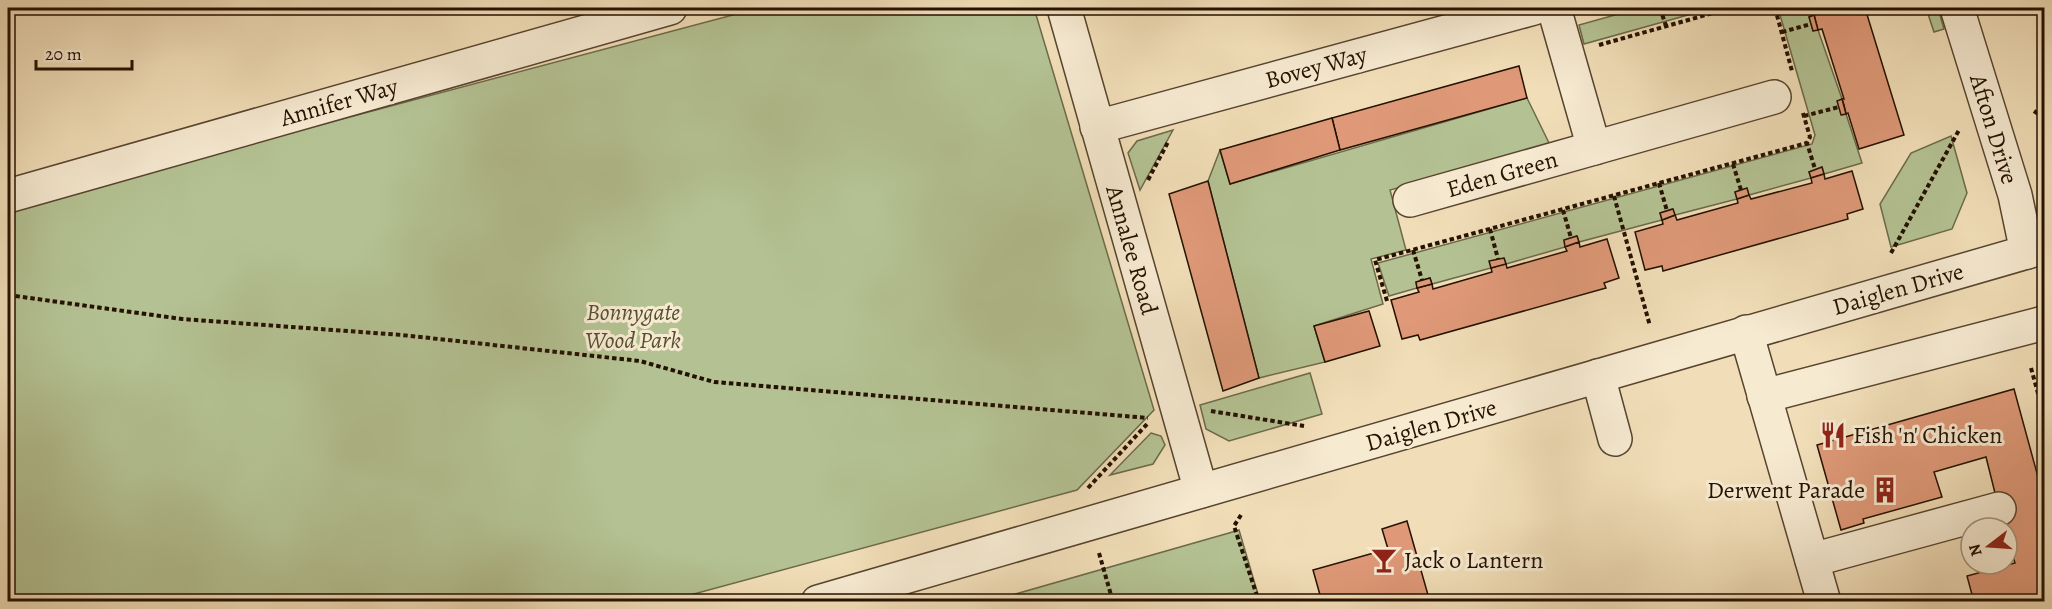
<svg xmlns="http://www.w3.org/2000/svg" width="2052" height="609" viewBox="0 0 2052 609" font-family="Alegreya,serif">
  <rect width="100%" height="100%" fill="#f1deb8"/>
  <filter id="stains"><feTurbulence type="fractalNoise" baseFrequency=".00333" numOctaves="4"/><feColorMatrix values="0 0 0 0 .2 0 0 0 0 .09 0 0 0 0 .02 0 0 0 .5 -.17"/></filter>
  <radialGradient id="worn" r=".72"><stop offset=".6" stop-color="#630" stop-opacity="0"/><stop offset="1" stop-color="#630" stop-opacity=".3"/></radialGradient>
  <!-- green -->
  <g fill="#b4c293" stroke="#6c6a4a" stroke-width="1.5">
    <path d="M759 8H1034L1154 410 1077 490 668 601H8V208Z"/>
    <path d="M1640 8H1713L1584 44 1579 25Z"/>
    <path d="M1778 8H1811L1814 15 1809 17 1813 31 1818 30 1842 99V115L1846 114 1862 163 1824 174 1822 167 1809 172 1811 178 1749 195 1747 189 1735 192 1737 199 1675 215 1672 209 1660 213 1662 220 1579 242 1577 236 1564 240 1565 247 1506 264 1504 258 1490 261 1491 268 1432 284 1430 278 1416 282 1417 288 1389 296 1378 263 1812 144 1815 135Z"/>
    <path d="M1926 8H1938L1944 29 1934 32Z"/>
    <path d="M1527 98 1551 147 1390 190 1406 250 1371 259 1383 304 1314 326 1325 362 1259 378 1208 181 1220 150 1230 184Z"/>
    <path d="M1173 130 1140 190 1128 153 1137 141Z"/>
    <path d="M1951 136 1967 193 1952 229 1891 247 1880 204 1911 153Z"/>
    <path d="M1310 373 1322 414 1229 441 1206 429 1200 405Z"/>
    <path d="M1151 433 1161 436 1165 445 1153 464 1110 475Z"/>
    <path d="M1239 530 1260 601H991L1229 533Z"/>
  </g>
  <!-- building -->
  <g fill="#df9978" stroke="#241100" stroke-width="1.5">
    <path d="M1816 8H1865L1904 135 1859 149 1848 113 1846 114 1844 105 1842 99H1844L1822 29 1818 30 1814 15 1818 14Z"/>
    <path d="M1814 15 1818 30 1813 31 1809 17Z"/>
    <path d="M1519 66 1527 98 1340 150 1332 118Z"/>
    <path d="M1842 99 1846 114 1841 115 1837 101Z"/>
    <path d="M1332 118 1340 150 1230 184 1220 150Z"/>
    <path d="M1822 167 1824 174 1811 178 1809 172Z"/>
    <path d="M1852 171 1863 209 1847 214 1848 219 1663 271 1662 266 1645 270 1635 232 1663 224 1662 220 1675 215 1677 220 1738 203 1737 199 1749 195 1751 199 1812 183 1811 178 1824 174 1825 179Z"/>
    <path d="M1208 181 1259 378 1223 391 1169 194Z"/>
    <path d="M1747 188 1749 195 1737 199 1735 192Z"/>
    <path d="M1673 209 1675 215 1662 220 1660 213Z"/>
    <path d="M1577 236 1579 242 1565 247 1564 240Z"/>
    <path d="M1607 239 1619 278 1604 283 1606 288 1420 340 1418 335 1402 339 1391 300 1419 292 1417 288 1432 284 1433 289 1492 272 1491 268 1499 265 1506 264 1507 268 1567 251 1565 247 1579 242 1580 247Z"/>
    <path d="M1504 258 1506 264 1491 268 1489 261Z"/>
    <path d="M1430 278 1432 284 1417 288 1416 282Z"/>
    <path d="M1369 311 1380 346 1325 362 1314 326Z"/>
    <path d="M2014 389 2044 499V602H1974L1967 576 2015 563 2007 536V528H2005L1999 509 1986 457 1934 472 1942 497 1863 519 1864 523 1841 530 1817 445Z"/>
    <path d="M1407 521 1430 602H1322L1313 570 1388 549 1382 529Z"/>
  </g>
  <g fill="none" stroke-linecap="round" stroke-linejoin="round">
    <!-- minor casing -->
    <g stroke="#57442e" stroke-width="36">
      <g id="minor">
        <path d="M1064 8 1201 491"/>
        <path d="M1554 8 1594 148 1774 97"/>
        <path d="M1957 8 2015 195 2027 252"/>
        <path d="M1097 127 1534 8"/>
        <path d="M8 196 670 8"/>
        <path d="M1410 200 1594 148"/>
        <path d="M1746 332 1824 602"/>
        <path d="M1598 376 1615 439"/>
        <path d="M1764 396 2044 323"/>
        <path d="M1812 560 1999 509"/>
        <path d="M818 602 2044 247"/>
      </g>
    </g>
    <!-- path -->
    <g stroke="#241100" stroke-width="4" stroke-dasharray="4.5 3" stroke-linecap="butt">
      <path d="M1660 8 1666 26"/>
      <path d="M1775 8 1792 71"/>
      <path d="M1782 32 1811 24"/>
      <path d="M1599 45 1731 8"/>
      <path d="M2034 111 2044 118"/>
      <path d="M1803 113 1810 137 1807 143 1815 169"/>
      <path d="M1804 116 1839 107"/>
      <path d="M1733 164 1741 190"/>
      <path d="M1148 180 1168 142"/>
      <path d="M1659 183 1667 211"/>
      <path d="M1614 196 1650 326"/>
      <path d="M1563 210 1571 238"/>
      <path d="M1490 229 1498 259"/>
      <path d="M1413 250 1422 280"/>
      <path d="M1891 253 1959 130"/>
      <path d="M8 295 182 319 402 335 640 361 714 382 1148 418"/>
      <path d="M1387 301 1375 260 1807 143"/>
      <path d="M2031 368 2044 415"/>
      <path d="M1211 411 1304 426"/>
      <path d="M1088 488 1148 423"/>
      <path d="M1241 515 1234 526 1259 602"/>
      <path d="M1099 553 1113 602"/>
      <path d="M973 597 974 602"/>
    </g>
    <!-- minor -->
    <use href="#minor" stroke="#f6ead1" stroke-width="33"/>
  </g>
  <!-- icons -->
  <defs>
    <g id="restaurant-bare" transform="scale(2.07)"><path d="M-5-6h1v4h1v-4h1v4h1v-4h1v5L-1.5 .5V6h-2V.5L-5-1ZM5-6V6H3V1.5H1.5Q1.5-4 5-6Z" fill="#8f2418" stroke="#f6ead1" stroke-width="2.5" paint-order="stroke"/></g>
    <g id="building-bare" transform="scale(2.07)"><path d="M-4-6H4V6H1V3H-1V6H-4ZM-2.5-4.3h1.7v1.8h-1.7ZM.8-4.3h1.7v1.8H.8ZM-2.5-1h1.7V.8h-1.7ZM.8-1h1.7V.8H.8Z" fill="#8f2418" stroke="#f6ead1" stroke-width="2.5" paint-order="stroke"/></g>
    <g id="bar-bare" transform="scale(2.07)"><path d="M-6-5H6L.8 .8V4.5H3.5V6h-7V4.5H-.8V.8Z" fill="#8f2418" stroke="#f6ead1" stroke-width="2.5" paint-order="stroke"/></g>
  </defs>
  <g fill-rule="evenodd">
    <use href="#restaurant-bare" x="1833" y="435"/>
    <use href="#building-bare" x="1885" y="490"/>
    <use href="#bar-bare" x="1384" y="560"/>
  </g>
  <g text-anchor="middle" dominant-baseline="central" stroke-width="6" stroke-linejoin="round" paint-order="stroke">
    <!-- street labels -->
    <g font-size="24" fill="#241100" stroke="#f6ead1">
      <text transform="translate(1316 67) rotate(-15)">Bovey Way</text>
      <text transform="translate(339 102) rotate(-16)">Annifer Way</text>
      <text transform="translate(1994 129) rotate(73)">Afton Drive</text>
      <text transform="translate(1502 174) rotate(-16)">Eden Green</text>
      <text transform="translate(1132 250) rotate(74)">Annalee Road</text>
      <text transform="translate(1898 289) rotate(-16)">Daiglen Drive</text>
      <text transform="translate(1431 425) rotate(-16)">Daiglen Drive</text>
    </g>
    <!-- park labels -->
    <g font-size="24" font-style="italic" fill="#564f33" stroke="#f6ead1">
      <text x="633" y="312">Bonnygate<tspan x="633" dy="28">Wood Park</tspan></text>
    </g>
    <!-- poi labels -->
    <g font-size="24" fill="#241100" stroke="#f6ead1" text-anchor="start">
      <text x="1853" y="435">Fish 'n' Chicken</text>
      <text x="1865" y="490" text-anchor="end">Derwent Parade</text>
      <text x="1404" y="560">Jack o Lantern</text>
    </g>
  </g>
  <!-- margin -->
  <rect width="2052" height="609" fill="none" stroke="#f1deb8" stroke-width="30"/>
  <rect x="9" y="9" width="2034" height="591" fill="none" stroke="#241100" stroke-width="3"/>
  <rect x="15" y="15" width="2022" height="579" fill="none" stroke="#241100" stroke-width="1.5"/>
  <!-- north arrow -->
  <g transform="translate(1989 546) rotate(253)"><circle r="28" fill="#f6ead1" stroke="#a2937d" stroke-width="1.5"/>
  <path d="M0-4.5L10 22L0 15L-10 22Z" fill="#8f2418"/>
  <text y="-9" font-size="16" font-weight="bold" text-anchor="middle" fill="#241100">N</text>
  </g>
  <!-- scale -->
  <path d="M36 60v9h96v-9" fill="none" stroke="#241100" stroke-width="3"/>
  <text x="45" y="60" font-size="18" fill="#241100" stroke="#f6ead1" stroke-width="4.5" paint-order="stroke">20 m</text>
  <rect width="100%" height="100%" filter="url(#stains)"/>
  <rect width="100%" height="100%" fill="url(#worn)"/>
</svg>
